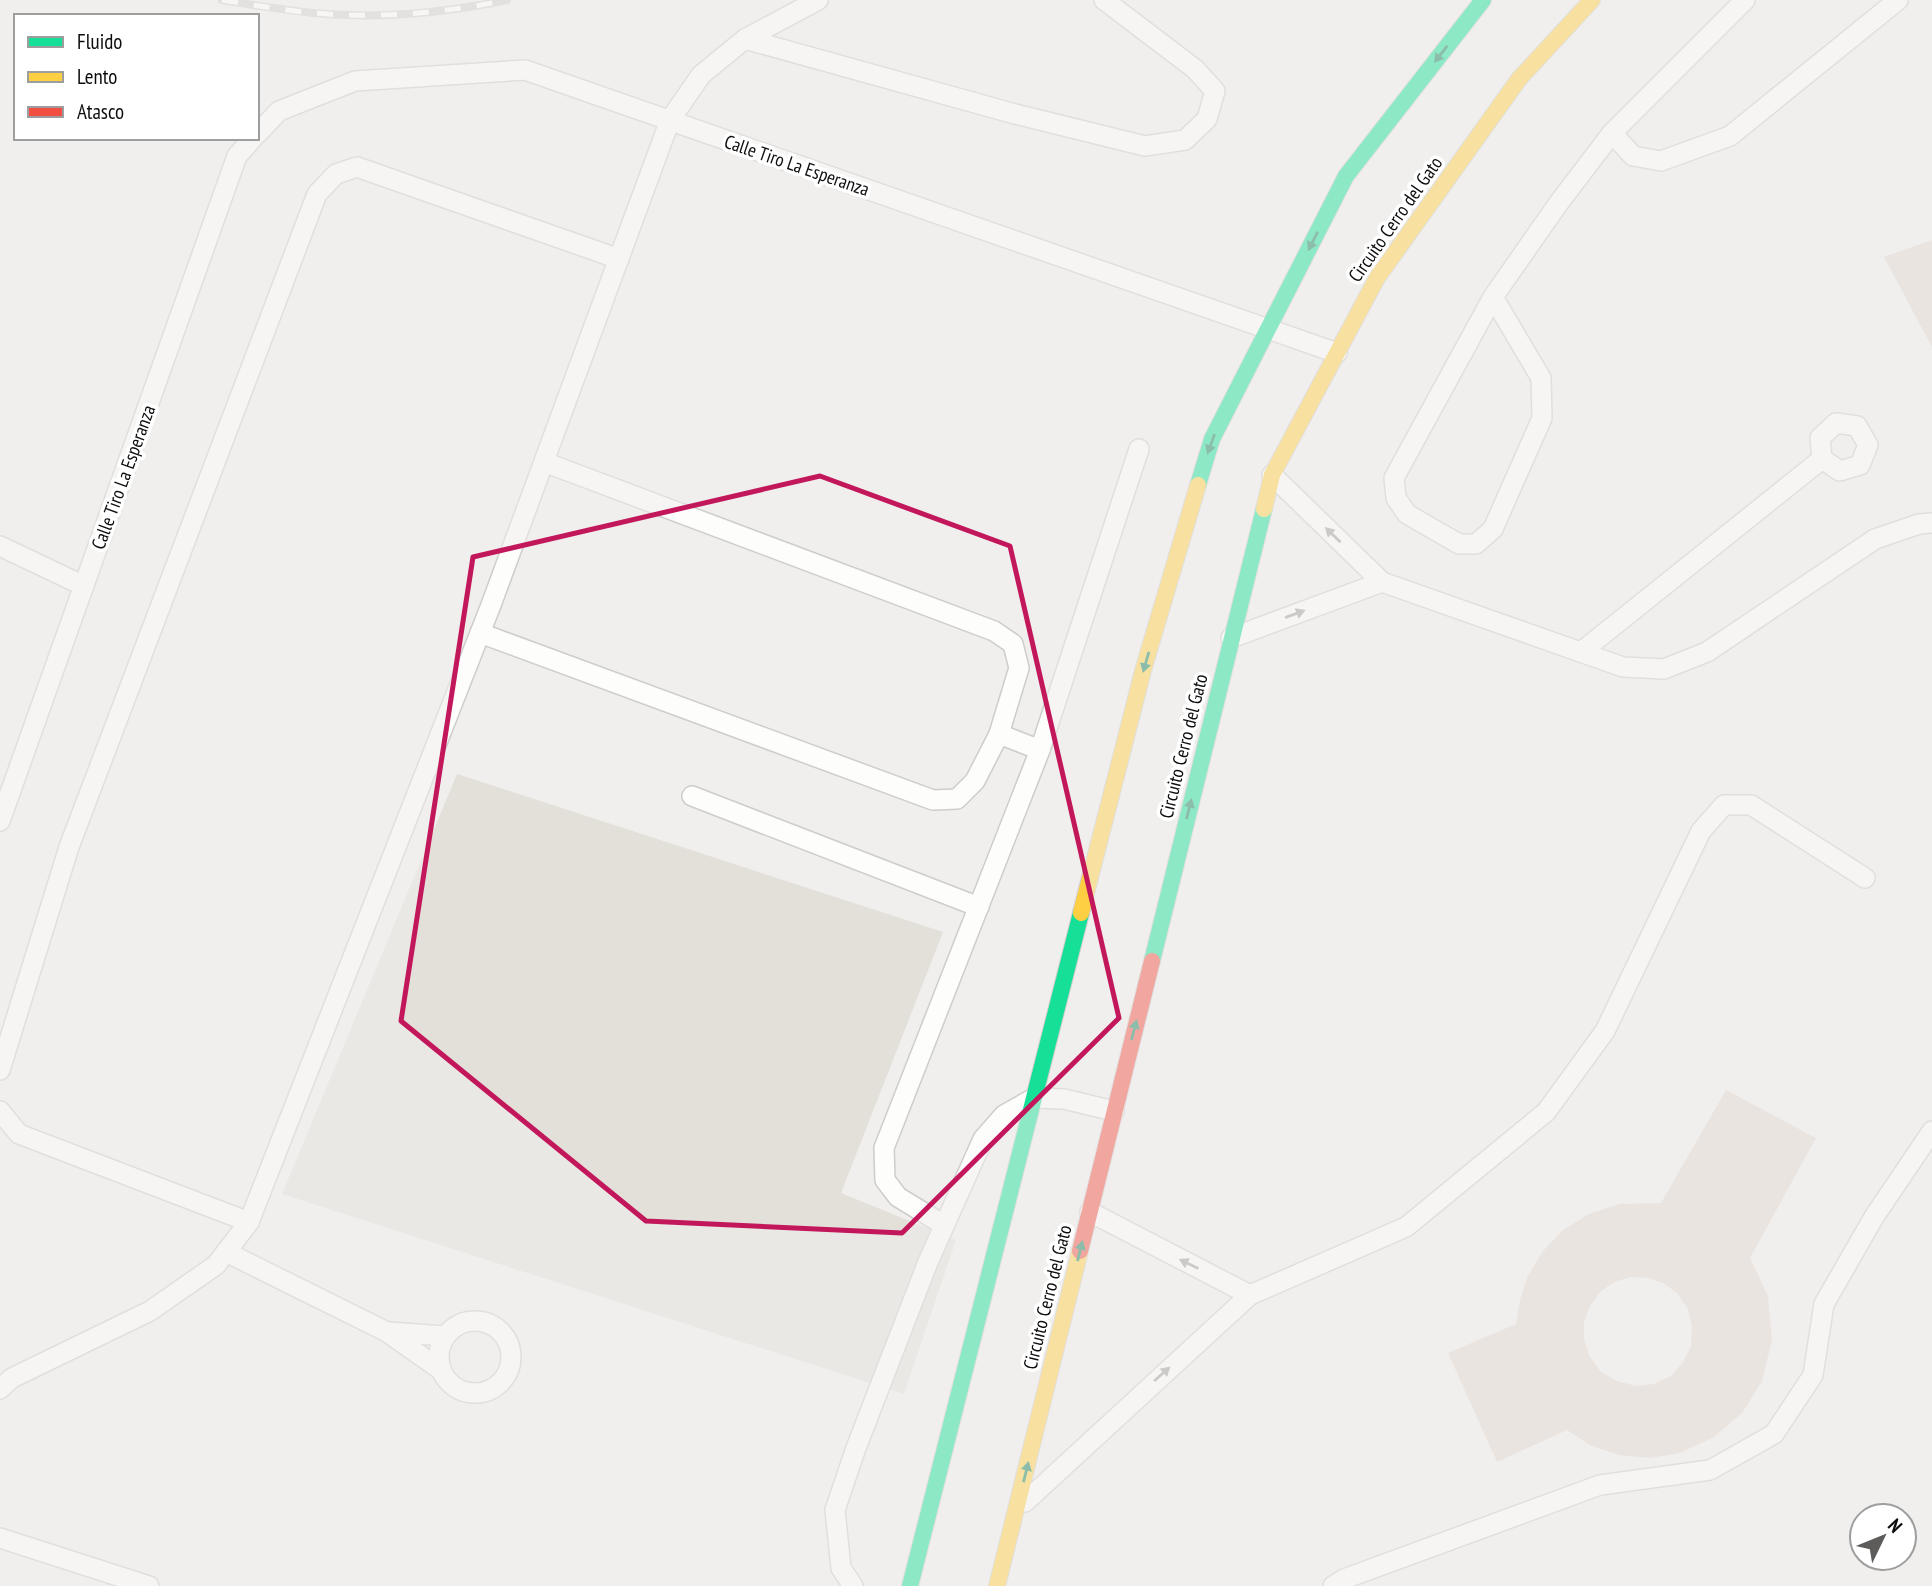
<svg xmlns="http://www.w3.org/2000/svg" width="1932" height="1586" viewBox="0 0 1932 1586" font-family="'PT Sans Narrow',sans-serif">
  <rect width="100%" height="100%" fill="#f0efed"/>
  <!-- built -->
  <path fill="#e3dfd9" d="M457 774 943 932 841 1193 956 1240 904 1394 282 1194Z"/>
  <!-- building -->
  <g fill="#e3d7d2" fill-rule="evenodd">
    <path d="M1932 240V347L1884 257Z"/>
    <path d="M1726 1090 1816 1138 1750 1258 1768 1296 1772 1340 1762 1381 1742 1413 1714 1437 1680 1453 1650 1458 1619 1455 1590 1445 1567 1430 1497 1462 1448 1353 1516 1324 1520 1300 1527 1278 1542 1252 1563 1230 1589 1214 1619 1204 1661 1203ZM1631 1277 1648 1278 1663 1283 1677 1293 1688 1309 1692 1327 1691 1346 1683 1362 1671 1376 1654 1384 1636 1386 1617 1381 1601 1372 1590 1357 1584 1339V1322L1590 1306 1600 1292 1614 1282Z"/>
  </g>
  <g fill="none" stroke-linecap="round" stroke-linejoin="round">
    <!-- lane casing -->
    <g stroke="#cecdcc" stroke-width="22">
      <g id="lane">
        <path d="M745 39 1015 114 1145 146 1185 140 1207 119 1215 91 1195 69 1104 0"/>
        <path d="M1612 133 1633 156 1661 161 1730 136 1898 0"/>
        <path d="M257 134 279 111 355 81 525 70 1337 353"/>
        <path d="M1493 297 1541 378 1542 418 1493 529 1476 544H1459L1407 514 1396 498 1394 478 1493 297 1558 204 1612 133 1745 0"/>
        <path d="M1836 423 1857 426 1868 445 1860 465 1840 471 1822 459 1820 438Z"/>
        <path d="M1272 475 1382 582 1623 667 1664 669 1707 652 1875 539 1919 524 1932 523"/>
        <path d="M0 546 84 586"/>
        <path d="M480 633 933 800 957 799 975 781 999 734 1019 668 1013 644 994 631 544 462"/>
        <path d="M1231 638 1382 582"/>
        <path d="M1581 652 1822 459"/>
        <path d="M999 734 1040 750"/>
        <path d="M692 796 979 907"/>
        <path d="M0 821 237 156 253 138"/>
        <path d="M0 1070 69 847 317 194 336 174 357 167 619 259"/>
        <path d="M0 1111 19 1134 249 1222"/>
        <path d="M1090 1212 1250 1295"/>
        <path d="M944 1225 898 1197 885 1180 884 1148 1040 750 1139 449"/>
        <path d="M226 1252 387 1332 441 1370"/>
        <circle cx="475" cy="1357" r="36"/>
        <path d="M388 1332 445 1336"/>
        <path d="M0 1389 12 1378 150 1311 216 1265 249 1222 491 605 670 120 701 75 745 39 818 0"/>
        <path d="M1025 1502 1250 1295 1406 1227 1546 1112 1605 1031 1701 831 1724 805H1751L1865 878"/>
        <path d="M0 1538 149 1586"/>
        <path d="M853 1586 841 1568 835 1510 856 1448 928 1262 983 1139 1004 1115 1034 1098 1064 1099 1114 1111"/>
        <path d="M1333 1586 1344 1579 1600 1485 1710 1470 1774 1434 1813 1375 1824 1304 1874 1217 1932 1131"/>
      </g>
    </g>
    <!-- fast casing -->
    <g stroke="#cecdcc" stroke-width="18">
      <g id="fast">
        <path d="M1198 485 1212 439 1346 176 1483 0"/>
        <path d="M1152 961 1264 509"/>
        <path d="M910 1586 1081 913"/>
      </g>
    </g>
    <!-- slow casing -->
    <g stroke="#cecdcc" stroke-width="18">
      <g id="slow">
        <path d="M1264 509 1272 475 1377 278 1519 79 1592 0"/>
        <path d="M1081 913 1144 667 1198 485"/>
        <path d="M997 1586 1080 1251"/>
      </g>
    </g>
    <!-- jam casing -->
    <g stroke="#cecdcc" stroke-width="18">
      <path id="jam" d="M1080 1251 1152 961"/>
    </g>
    <!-- lane -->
    <use href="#lane" stroke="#fdfdfc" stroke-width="19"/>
    <!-- fast -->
    <use href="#fast" stroke="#16e098" stroke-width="16"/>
    <!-- slow -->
    <use href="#slow" stroke="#ffcf43" stroke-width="16"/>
    <!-- jam -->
    <use href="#jam" stroke="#f24e42" stroke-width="16"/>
    <!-- rail casing -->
    <g stroke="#d0d0cf" stroke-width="8">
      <path id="rail" d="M222 0C253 5 283 10 313 13 377 19 444 13 507 0"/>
    </g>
    <!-- rail -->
    <use href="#rail" stroke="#fff" stroke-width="5" stroke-dasharray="16" stroke-linecap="butt"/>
  </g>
  <!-- one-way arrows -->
  <defs><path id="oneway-solid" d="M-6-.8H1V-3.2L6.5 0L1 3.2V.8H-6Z" transform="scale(1.75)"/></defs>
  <g fill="#128159">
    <use href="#oneway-solid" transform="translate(1441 54) rotate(128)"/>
    <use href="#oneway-solid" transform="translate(1313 241) rotate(117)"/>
    <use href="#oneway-solid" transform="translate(1211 444) rotate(110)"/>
    <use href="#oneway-solid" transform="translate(1146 662) rotate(106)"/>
    <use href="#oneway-solid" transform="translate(1189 809) rotate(-76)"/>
    <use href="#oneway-solid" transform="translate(1134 1030) rotate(-76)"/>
    <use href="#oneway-solid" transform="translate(1080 1251) rotate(-76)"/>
    <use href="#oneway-solid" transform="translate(1026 1472) rotate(-76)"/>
  </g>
  <g fill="#9d9d9c">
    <use href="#oneway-solid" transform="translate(1333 535) rotate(-136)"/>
    <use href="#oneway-solid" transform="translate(1295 614) rotate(-20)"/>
    <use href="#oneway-solid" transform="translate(1189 1264) rotate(-154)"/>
    <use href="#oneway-solid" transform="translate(1162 1374) rotate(-42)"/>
  </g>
  <!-- marked area -->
  <path d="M0 0H1932V1586H0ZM820 476 1010 546 1119 1018 902 1233 646 1221 401 1021 473 557Z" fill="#f0efed" fill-opacity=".55" fill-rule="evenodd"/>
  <path fill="none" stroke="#c2185b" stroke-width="5" stroke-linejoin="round" d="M820 476 1010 546 1119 1018 902 1233 646 1221 401 1021 473 557Z"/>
  <g text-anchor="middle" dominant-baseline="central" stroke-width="7" stroke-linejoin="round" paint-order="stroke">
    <!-- street labels -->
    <g font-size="19" fill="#0e0d0c" stroke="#fff">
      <text transform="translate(797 165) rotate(19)">Calle Tiro La Esperanza</text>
      <text transform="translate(1395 219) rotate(-55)">Circuito Cerro del Gato</text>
      <text transform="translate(123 477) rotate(-70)">Calle Tiro La Esperanza</text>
      <text transform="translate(1183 746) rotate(-76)">Circuito Cerro del Gato</text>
      <text transform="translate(1047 1297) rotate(-76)">Circuito Cerro del Gato</text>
    </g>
  </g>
  <!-- legend -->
  <rect x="14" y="14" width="245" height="126" fill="#ffffff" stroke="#9f9e9e" stroke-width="2"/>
  <rect x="28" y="37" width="35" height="10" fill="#16e098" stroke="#9f9e9e" stroke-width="2"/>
  <text x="77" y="49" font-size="21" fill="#0e0d0c">Fluido</text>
  <rect x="28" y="72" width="35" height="10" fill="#ffcf43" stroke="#9f9e9e" stroke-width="2"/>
  <text x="77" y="84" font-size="21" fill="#0e0d0c">Lento</text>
  <rect x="28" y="107" width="35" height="10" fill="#f24e42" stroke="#9f9e9e" stroke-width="2"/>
  <text x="77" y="119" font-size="21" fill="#0e0d0c">Atasco</text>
  <!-- north arrow -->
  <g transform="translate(1883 1537) rotate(47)"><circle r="33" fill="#ffffff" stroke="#9f9e9e" stroke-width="2"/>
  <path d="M0-5L12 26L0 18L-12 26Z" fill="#5d5c5b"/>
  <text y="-10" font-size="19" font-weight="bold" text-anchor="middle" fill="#0e0d0c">N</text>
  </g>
</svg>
